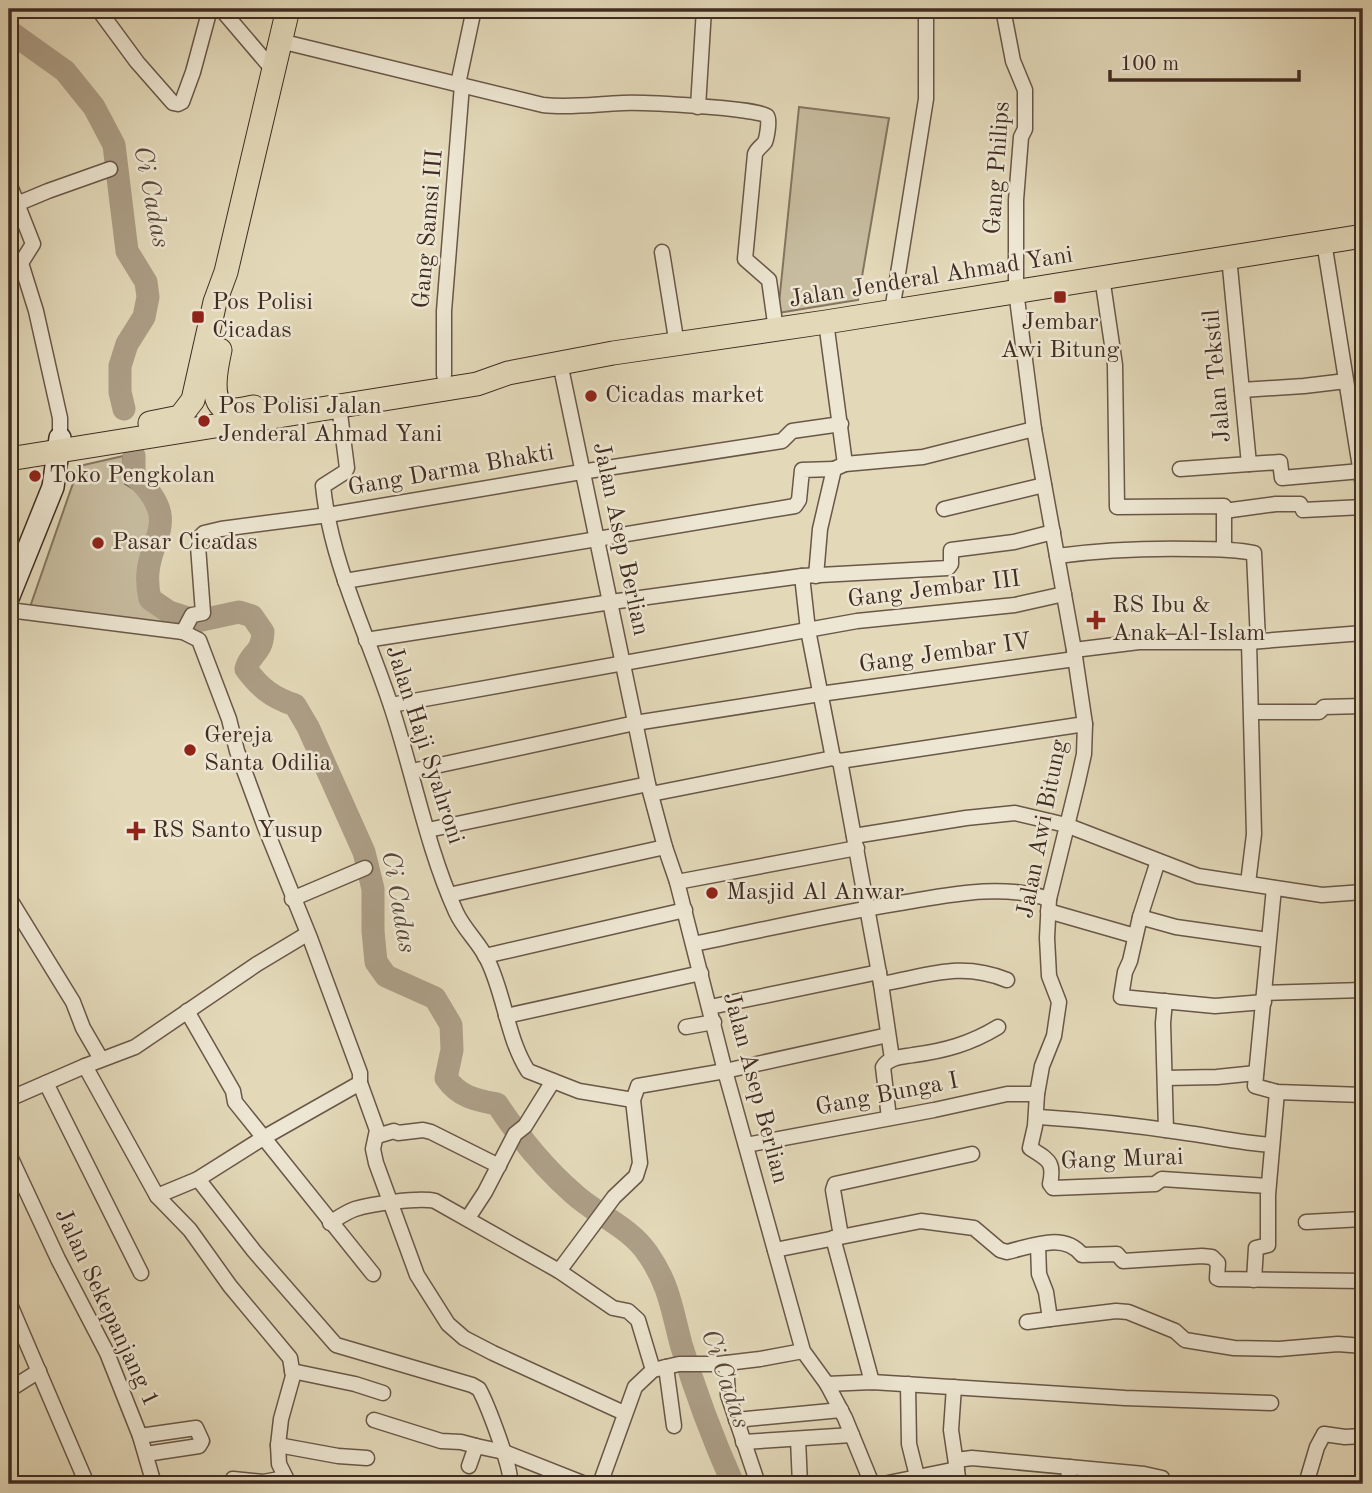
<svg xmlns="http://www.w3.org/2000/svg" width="1372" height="1493" viewBox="0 0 1372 1493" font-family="'Old Standard TT',serif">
  <rect width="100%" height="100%" fill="#e3d9b9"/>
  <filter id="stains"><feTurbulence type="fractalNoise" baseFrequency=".00286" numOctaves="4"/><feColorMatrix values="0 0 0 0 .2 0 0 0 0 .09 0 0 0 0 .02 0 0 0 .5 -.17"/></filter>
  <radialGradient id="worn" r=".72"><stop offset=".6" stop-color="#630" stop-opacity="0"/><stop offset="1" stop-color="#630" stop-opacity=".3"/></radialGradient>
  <!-- green -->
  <g fill="#c7bc9f" stroke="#847460" stroke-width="2">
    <path d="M799 107 889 118 858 300 778 313Z"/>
    <path d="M123 456 125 484 145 496 167 535 150 547C141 589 143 597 181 620L175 628 30 607 79 466Z"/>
  </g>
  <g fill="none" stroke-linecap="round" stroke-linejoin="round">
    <!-- river -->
    <g stroke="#ac9e86" stroke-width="23">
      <path d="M9 31 65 71 94 107 114 145 127 251 146 282 148 297 144 317 127 344 120 366V392L124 409"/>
      <path d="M134 456V475C191 529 136 539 150 599L169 612 197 621 239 612 252 616 263 632C262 655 250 652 246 669 260 688 273 698 295 705L308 727 364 852 373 889V931L376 962 386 976 435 998 451 1025 452 1050 446 1078C459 1097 476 1100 497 1104 519 1137 544 1168 574 1194 597 1215 630 1227 648 1254 669 1284 672 1310 681 1344 695 1391 713 1439 733 1484"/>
    </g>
    <!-- minor casing -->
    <g stroke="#695748" stroke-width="17">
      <g id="minor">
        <path d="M98 9 137 62 173 103 178 104 182 102 193 72 210 9"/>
        <path d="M221 9 273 70"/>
        <path d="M1003 9 1013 61 1025 90V129L1021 137 1016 200V291L1034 429 1074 650 1085 724 1084 754 1078 781 1049 899 1047 938 1049 976 1059 1002 1054 1036 1042 1066 1037 1094 1035 1126 1030 1148C1047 1160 1055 1160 1050 1184L1053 1188 1155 1184 1162 1179 1268 1186"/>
        <path d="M280 41 543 105C571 108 596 104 623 103 640 102 760 108 767 116 770 119 767 137 765 142 762 146 757 149 755 154L745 259 769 280 776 330"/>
        <path d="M458 84 474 9"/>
        <path d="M698 107 704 9"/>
        <path d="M9 183 33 244 21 263 36 311 60 418V438"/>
        <path d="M10 203 24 201 48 191 110 169"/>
        <path d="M1324 242 1363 486"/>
        <path d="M662 252 677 345"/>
        <path d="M1102 277 1115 365 1117 507 1224 506V549"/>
        <path d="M892 311 926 99V9"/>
        <path d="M560 363 648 784 665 847 677 882 725 1071 803 1351 827 1384 845 1418 872 1484"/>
        <path d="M444 375V311L462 85"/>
        <path d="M1242 390 1304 386 1346 381"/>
        <path d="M339 406 347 468 345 472 323 486C331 564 368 635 392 709 414 776 427 848 456 912 464 930 480 943 488 961 505 996 507 1038 528 1071L579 1091 633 1100"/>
        <path d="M845 464 923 457 1034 429"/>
        <path d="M1249 464 1280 462 1282 478 1361 471"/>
        <path d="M1180 469 1249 464 1229 257"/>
        <path d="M944 509 1044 485"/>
        <path d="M1224 511 1276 504H1300L1303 510 1363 507"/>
        <path d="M1057 556C1102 550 1148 548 1194 549 1214 549 1234 549 1254 553L1258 641"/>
        <path d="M802 576 808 630 833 758"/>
        <path d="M816 576 820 529 834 469 845 464 826 322"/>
        <path d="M345 581 795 506 799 500 802 470 834 469"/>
        <path d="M9 610 183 632 199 640 229 719 237 751 265 827 310 938 360 1073V1083L377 1130 373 1149 376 1163 417 1275 448 1324 464 1338 493 1353 624 1413"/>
        <path d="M183 632 192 615 203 613 198 546 200 537 204 533 221 529 328 515 581 472 782 441 792 431 841 424"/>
        <path d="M366 640 611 602 802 576 948 568 951 564V550L1014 542 1053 532"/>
        <path d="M1074 650 1139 642H1249L1363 633"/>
        <path d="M391 705 857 621 1015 605 1064 594"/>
        <path d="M1252 712H1319L1324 707 1363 706"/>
        <path d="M840 761 881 984 892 1059"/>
        <path d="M412 771 635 723 820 694 1075 659"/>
        <path d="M651 794 833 758 840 761 1085 724"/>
        <path d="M428 830 648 784"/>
        <path d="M854 836 966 818 1015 813 1066 825 1198 876 1322 895 1363 892"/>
        <path d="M1158 861 1140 917 1130 961 1125 972 1121 997 1215 1006 1264 1002"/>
        <path d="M677 882 857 848"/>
        <path d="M1248 883 1254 834 1249 642"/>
        <path d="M1274 888 1255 1086 1277 1092 1363 1095"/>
        <path d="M449 895 665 847"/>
        <path d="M9 898 73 1002 83 1028 101 1059"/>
        <path d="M292 899 365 868"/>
        <path d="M1048 911 1135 936"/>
        <path d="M1140 917 1176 927 1268 940"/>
        <path d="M694 944C762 930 831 914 900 903 949 895 1000 883 1049 899"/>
        <path d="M485 956 685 910"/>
        <path d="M881 984C928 976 960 961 1007 980"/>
        <path d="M1265 993 1363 990"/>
        <path d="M1165 1001 1163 1023 1166 1130"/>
        <path d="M710 1007 879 972"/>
        <path d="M187 1011 233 1091 235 1102 373 1274"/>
        <path d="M506 1016 701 973"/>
        <path d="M686 1027 714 1022"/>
        <path d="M85 1066 157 1196 190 1230 230 1286 290 1358 293 1376 281 1419 278 1445 279 1464 289 1484"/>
        <path d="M1165 1078 1217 1077 1256 1073"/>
        <path d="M46 1083 141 1273"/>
        <path d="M9 1099 85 1066 135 1047 257 964 307 934"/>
        <path d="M1039 1117C1086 1120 1133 1125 1180 1132 1211 1136 1240 1143 1272 1145"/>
        <path d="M889 1118 883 1067C889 1057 902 1057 913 1055 944 1051 970 1044 998 1027"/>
        <path d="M377 1136 394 1131 398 1133 423 1130 431 1132 499 1166"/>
        <path d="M746 1145 934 1110 1007 1094H1037"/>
        <path d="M9 1154 58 1259 107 1353 140 1436 154 1484"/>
        <path d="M198 1179 254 1251 336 1345 472 1385 479 1389C487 1404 513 1470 510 1484"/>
        <path d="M157 1196 198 1179 263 1138 360 1083"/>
        <path d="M468 1218 485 1192 515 1134 525 1126 553 1081"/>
        <path d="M1306 1222 1363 1219"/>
        <path d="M330 1223C338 1218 346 1212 355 1209 371 1204 419 1197 435 1201L559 1271 613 1308 628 1311 638 1320 653 1370"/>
        <path d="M841 1236 833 1190 835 1184 972 1154"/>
        <path d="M833 1238 872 1382"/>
        <path d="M1038 1245 1039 1274 1046 1292 1050 1319 1116 1311 1128 1312 1175 1331 1185 1340 1234 1348 1279 1349 1338 1344 1363 1346"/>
        <path d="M775 1250 921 1221 974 1228 1000 1250 1007 1252C1033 1246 1064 1232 1082 1255L1117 1254 1123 1261 1202 1256 1212 1257 1218 1263 1217 1278 1219 1279 1363 1281"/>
        <path d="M559 1271 614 1197 636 1176 640 1163 633 1100 638 1086 725 1071 888 1035"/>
        <path d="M1254 1280 1256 1248 1268 1245V1195L1277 1092"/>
        <path d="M9 1302 87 1484"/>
        <path d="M1027 1322 1050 1319"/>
        <path d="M726 1363 728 1395 758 1484"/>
        <path d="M666 1367 674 1426"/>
        <path d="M292 1371 355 1384 383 1393"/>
        <path d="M827 1384 872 1382 1125 1398 1271 1403"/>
        <path d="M908 1384 909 1444 919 1484"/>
        <path d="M954 1387 951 1430 959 1484"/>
        <path d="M9 1390 39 1371"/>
        <path d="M374 1420 441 1441 461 1442 476 1446"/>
        <path d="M736 1420 841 1410"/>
        <path d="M140 1436 196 1428 202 1441 199 1446 146 1454"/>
        <path d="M798 1439 800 1484"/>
        <path d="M743 1442 852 1435"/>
        <path d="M278 1445 338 1456 367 1458"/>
        <path d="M956 1460 972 1458 1144 1474 1162 1478 1165 1484"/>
        <path d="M469 1466 476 1446 504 1452 585 1484"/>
        <path d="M231 1484 233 1479 263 1482 285 1478"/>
        <path d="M600 1484 635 1387 653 1370 679 1364H718L760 1359 803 1351"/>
        <path d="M883 1484 957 1469"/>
        <path d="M1067 1484 1070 1467"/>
        <path d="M1306 1484 1317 1447 1324 1434 1345 1437 1363 1436"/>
      </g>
    </g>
    <!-- secondary casing -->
    <g stroke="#402c22" stroke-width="24">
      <path id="secondary" d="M9 596 53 487 60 438"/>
    </g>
    <!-- primary casing -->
    <g stroke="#402c22" stroke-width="25">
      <g id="primary">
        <path d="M220 350C217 364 208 402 226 409 234 412 246 408 254 407"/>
        <path d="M150 423 180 417 193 400 215 302 226 272 288 9"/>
        <path d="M9 459 477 384 508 373 613 353 826 322 1363 236"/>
      </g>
    </g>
    <!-- minor -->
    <use href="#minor" stroke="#ede6d2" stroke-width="14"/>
    <!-- secondary -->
    <use href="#secondary" stroke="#ede6d2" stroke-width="21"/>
    <!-- primary -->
    <use href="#primary" stroke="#e3d9b9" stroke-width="23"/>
  </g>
  <!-- markers -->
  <g fill="#8f2418" stroke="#ede6d2" stroke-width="2.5">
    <rect x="1053" y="290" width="14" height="14" rx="3.5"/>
    <rect x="191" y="310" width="14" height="14" rx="3.5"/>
    <circle cx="591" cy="396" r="7"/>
    <circle cx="204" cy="421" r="7"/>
    <circle cx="35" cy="476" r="7"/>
    <circle cx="98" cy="543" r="7"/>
    <path d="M1092.5 609.5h7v7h7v7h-7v7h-7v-7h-7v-7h7z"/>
    <circle cx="190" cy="750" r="7"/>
    <path d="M132.5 820.5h7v7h7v7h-7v7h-7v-7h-7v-7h7z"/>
    <circle cx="712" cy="893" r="7"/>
  </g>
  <g text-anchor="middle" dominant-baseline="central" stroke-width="5" stroke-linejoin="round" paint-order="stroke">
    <!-- street labels -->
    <g font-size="24" fill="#402c22" stroke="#ede6d2">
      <text transform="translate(998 168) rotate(-86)">Gang Philips</text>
      <text transform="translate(429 229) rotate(-85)">Gang Samsi III</text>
      <text transform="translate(931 278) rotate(-9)">Jalan Jenderal Ahmad Yani</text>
      <text transform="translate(1218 376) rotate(-95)">Jalan Tekstil</text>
      <text transform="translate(451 471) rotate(-10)">Gang Darma Bhakti</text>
      <text transform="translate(620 539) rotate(78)">Jalan Asep Berlian</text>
      <text transform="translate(934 590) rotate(-7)">Gang Jembar III</text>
      <text transform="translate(945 654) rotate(-8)">Gang Jembar IV</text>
      <text transform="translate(424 745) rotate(72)">Jalan Haji Syahroni</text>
      <text transform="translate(1043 829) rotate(-79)">Jalan Awi Bitung</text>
      <text transform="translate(755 1088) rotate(75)">Jalan Asep Berlian</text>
      <text transform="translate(887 1095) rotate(-11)">Gang Bunga I</text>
      <text transform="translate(1122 1160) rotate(-2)">Gang Murai</text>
      <text transform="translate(106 1308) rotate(65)">Jalan Sekepanjang 1</text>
    </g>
    <!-- poi labels -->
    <g font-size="24" fill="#402c22" stroke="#ede6d2" text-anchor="start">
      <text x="212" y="303">Pos Polisi<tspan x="212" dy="28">Cicadas</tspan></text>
      <text x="1060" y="323" text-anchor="middle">Jembar<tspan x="1060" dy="28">Awi Bitung</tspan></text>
      <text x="605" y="396">Cicadas market</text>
      <text x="218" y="407">Pos Polisi Jalan<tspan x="218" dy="28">Jenderal Ahmad Yani</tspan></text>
      <text x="49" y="476">Toko Pengkolan</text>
      <text x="112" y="543">Pasar Cicadas</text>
      <text x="1112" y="606">RS Ibu &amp;<tspan x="1112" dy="28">Anak Al-Islam</tspan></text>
      <text x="204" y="736">Gereja<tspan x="204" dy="28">Santa Odilia</tspan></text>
      <text x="152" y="831">RS Santo Yusup</text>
      <text x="726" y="893">Masjid Al Anwar</text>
    </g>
    <!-- water labels -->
    <g font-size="26" font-style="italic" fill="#5b483b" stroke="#ede6d2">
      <text transform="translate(151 197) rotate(79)">Ci Cadas</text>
      <text transform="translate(398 902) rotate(80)">Ci Cadas</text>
      <text transform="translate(725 1379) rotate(71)">Ci Cadas</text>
    </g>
  </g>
  <!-- margin -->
  <rect width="1372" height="1493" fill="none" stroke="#e3d9b9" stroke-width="35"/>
  <rect x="10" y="10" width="1351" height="1472" fill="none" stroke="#402c22" stroke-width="3.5"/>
  <rect x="18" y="18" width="1337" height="1458" fill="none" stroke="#402c22" stroke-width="2"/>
  <!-- scale -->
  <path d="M1110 70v10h189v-10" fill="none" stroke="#402c22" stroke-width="3.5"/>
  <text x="1120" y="70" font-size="21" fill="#402c22" stroke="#ede6d2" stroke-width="5" paint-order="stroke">100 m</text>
  <rect width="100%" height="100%" filter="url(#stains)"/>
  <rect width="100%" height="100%" fill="url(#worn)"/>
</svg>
